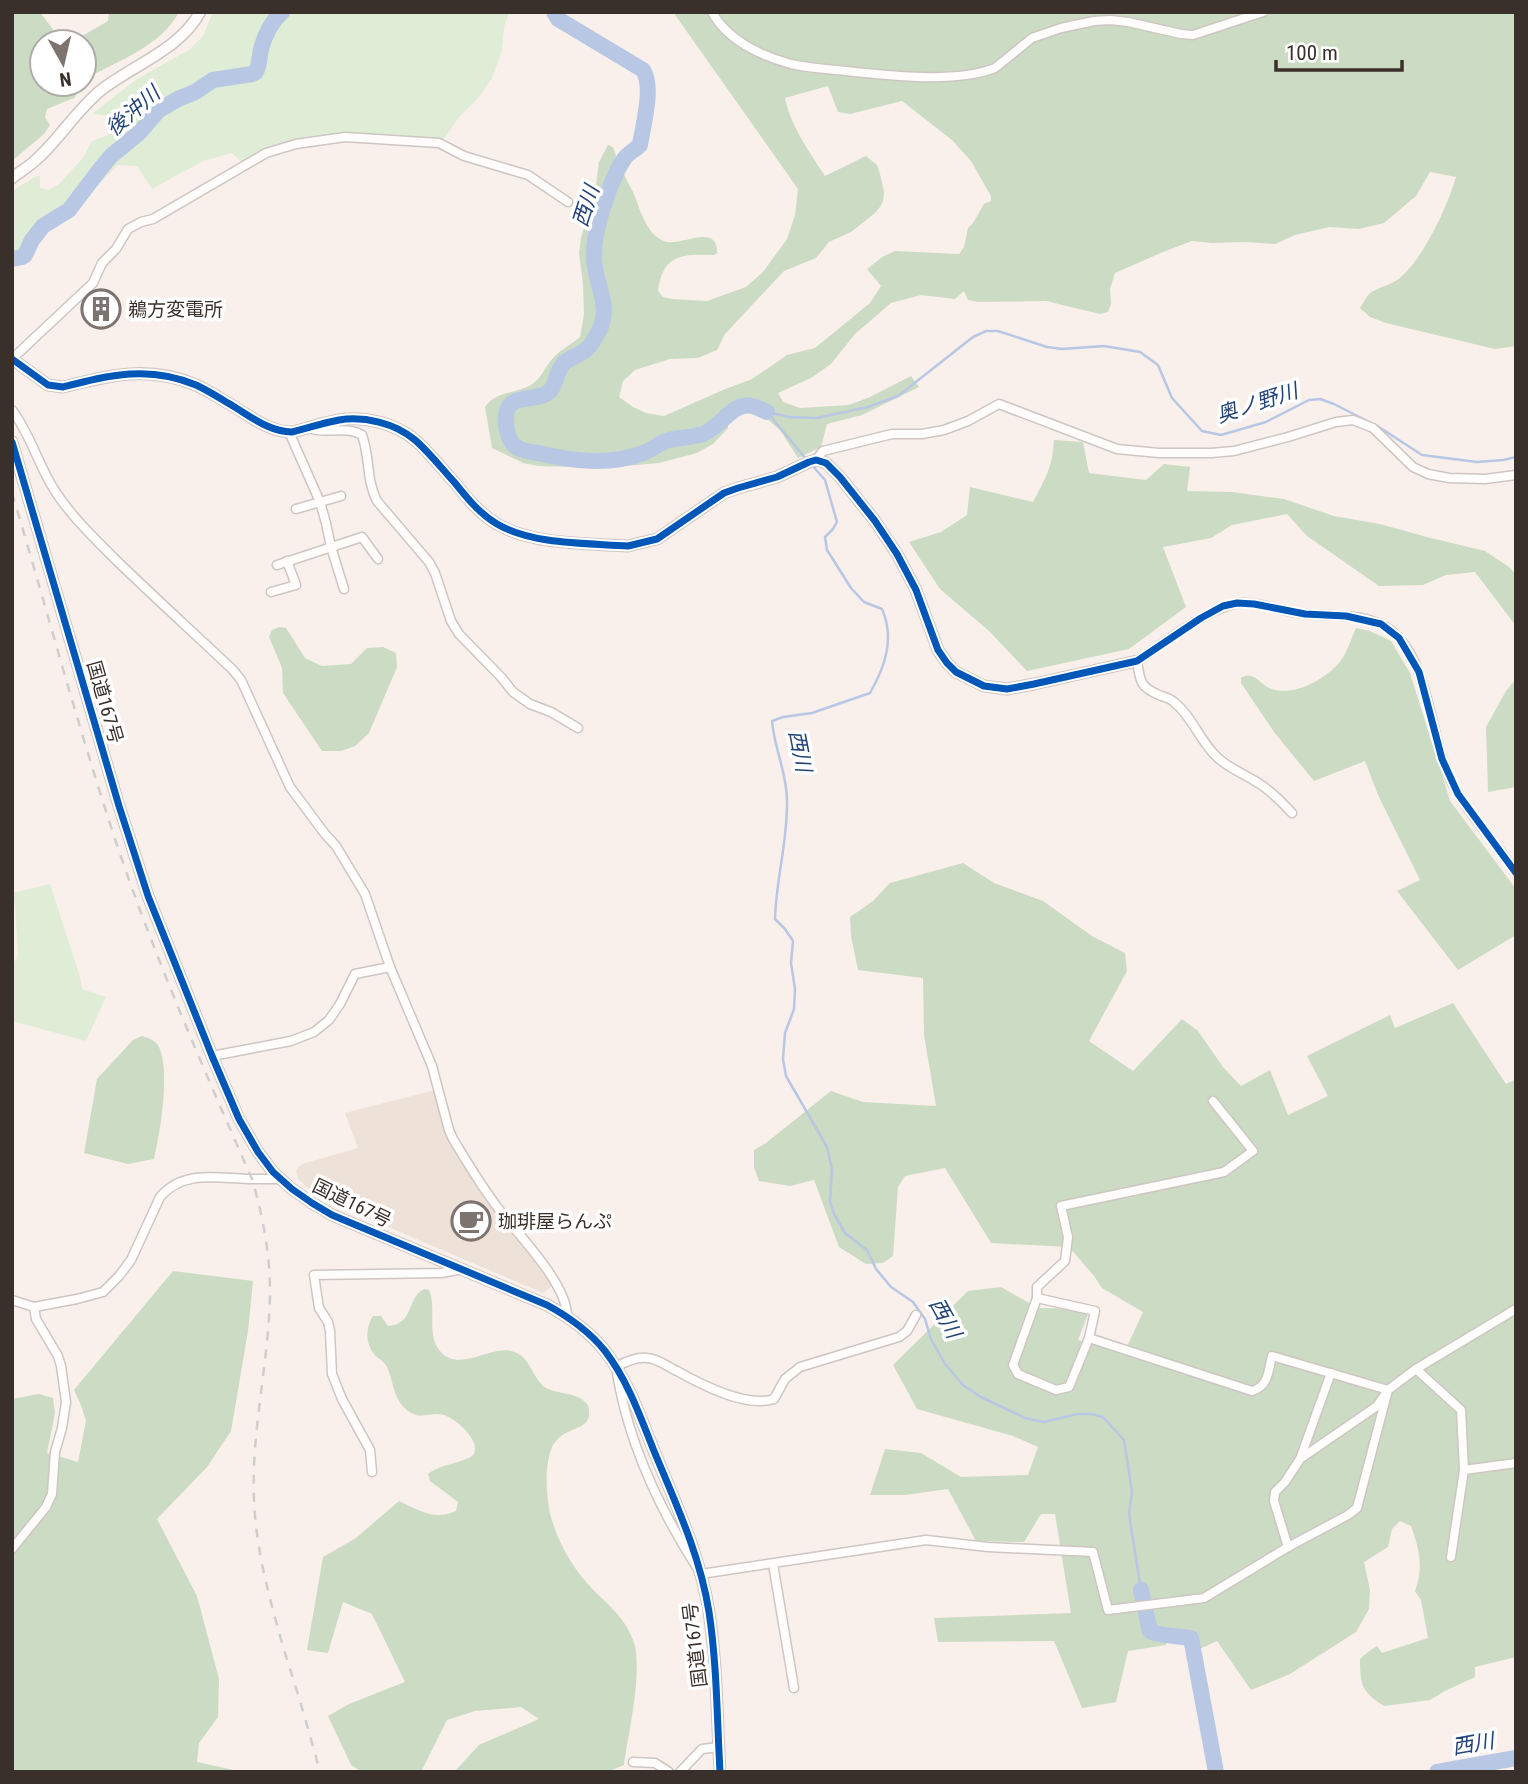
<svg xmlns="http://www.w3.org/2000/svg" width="1528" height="1784" viewBox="0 0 1528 1784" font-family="'Roboto Condensed','Noto Sans JP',sans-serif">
  <rect width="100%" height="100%" fill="#f9f0ec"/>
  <!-- built -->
  <path fill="#eee1d8" d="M435 1090 443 1125 451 1142 552 1286 543 1293 320 1198 298 1179 296 1170 302 1164 358 1148 345 1113Z"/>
  <!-- green -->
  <g fill="#dfecd6">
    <path d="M213 12H509L504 27 502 51 492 78 479 97 459 117 438 148 349 140 284 149 245 165 232 153 203 161 152 189 137 166 118 165 91 192 81 207 41 232 33 242 21 252 12 254V191L33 178 40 175V188L48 190 59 184 83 158 92 141 126 128 123 117 92 114 137 79 189 50 203 36Z"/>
    <path d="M50 884 80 977 82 989 106 997 86 1041 12 1021V963L17 959 18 954 15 905 12 893Z"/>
  </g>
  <!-- forest -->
  <g fill="#ccdbc3" fill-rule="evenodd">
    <path d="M12 12H40L57 35 59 42H42V84H84L74 98 47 109 45 117 50 125 44 134 12 161Z"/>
    <path d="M109 12H179C162 45 120 60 89 77L84 84V42H81L84 35 108 21Z"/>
    <path d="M673 12H1516V346L1495 349 1386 323 1370 317 1360 308C1363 304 1366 297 1369 294 1377 287 1394 285 1403 275 1426 253 1447 207 1456 177L1430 172 1416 196 1384 223 1359 229 1329 227 1295 235 1275 244 1243 242 1212 243 1192 241 1163 252 1115 273 1110 289 1111 304 1108 312 1100 314 1046 301 978 302 968 300 964 291 955 299 921 295 891 303 855 334 831 364 811 378 778 393 783 402 800 408 849 405 870 397 911 376 919 387 862 415 827 424 821 447 798 458 780 430 758 411 748 413 740 409 728 419V428L713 444 697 453 659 463 603 468 538 466 523 463 492 448 485 407C496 391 514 394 529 386 542 379 544 367 554 357 560 350 572 344 580 337L584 314 583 284 579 253 581 238 596 186 599 162 608 145 613 147C618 163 625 177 633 192 640 208 645 233 664 241 679 248 718 221 717 253L714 255C682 254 663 254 658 291L663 297 672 299 707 301 746 287 763 272 787 239 795 215 798 189ZM828 86 838 112 850 114 902 101 952 140 971 161 991 196V201L984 204 973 223 968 228 964 247 959 254 895 251 882 257 867 269 881 286 870 303 815 348 787 355 752 379 723 390 664 416 646 413 633 407 619 397 623 381 635 370 670 359 698 358 717 350 725 334 784 271 816 258 829 242 851 232 875 213 880 207 883 201 884 192 880 174 877 165 866 156 825 176C809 151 791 127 785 98Z"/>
    <path d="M1054 440 1083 442 1089 473 1146 480 1164 464 1190 467 1187 491 1232 492 1284 499 1334 516 1380 524 1427 537 1485 551 1509 567 1516 574V626L1475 572 1446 575 1423 585 1379 586 1307 536 1287 514 1232 525 1211 538 1163 547 1186 607 1129 649 1027 671 989 631 940 589 909 542 941 532 967 515 970 487 1033 502C1045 480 1053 465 1054 440Z"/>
    <path d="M279 627 286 628 305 658 322 666 351 664 367 648 383 647 396 653 397 667 369 733 355 746 341 751H322L283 693 282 668 269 637 272 630Z"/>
    <path d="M1356 628 1370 631 1391 641 1410 673 1450 801 1516 889V935L1458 970 1397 891 1420 880 1378 795 1365 761 1314 781 1274 732 1241 683V678C1253 670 1259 683 1269 688 1292 698 1324 680 1339 663 1347 654 1351 639 1356 628Z"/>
    <path d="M1516 679V787L1488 792 1486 727 1506 691Z"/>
    <path d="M963 863 994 883 1043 901 1092 936 1125 953 1127 971 1089 1041 1133 1071 1182 1019 1198 1031 1223 1067 1241 1086 1270 1070 1288 1115 1328 1096 1307 1056 1390 1015 1395 1028 1453 1003 1506 1084 1516 1079V1657L1475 1667V1677L1445 1691 1430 1700 1384 1706C1362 1692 1360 1685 1360 1659L1368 1652 1377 1646 1382 1653 1428 1638 1421 1600 1415 1591C1424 1567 1419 1548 1411 1526L1400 1521 1392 1529 1388 1547 1364 1562 1370 1590 1369 1609 1356 1632 1290 1674 1251 1690 1217 1641 1189 1654 1187 1640 1167 1638 1166 1645 1128 1651 1116 1702 1082 1708 1054 1641 938 1642 934 1618 1071 1613 1055 1514H1041L1024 1542 976 1541 948 1489 905 1495H870L885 1449 921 1453 961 1477 1028 1475 1038 1447 1013 1436 917 1409 893 1365 968 1291 1001 1287 1038 1308 1090 1309 1078 1340 1124 1353 1143 1312 1102 1288 1094 1276 1069 1247 991 1243 945 1168 905 1176 898 1187 893 1256 883 1263 866 1264 839 1247 814 1180 790 1186 759 1181 754 1167V1150L766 1143 831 1091 863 1102 936 1106 924 1035 923 978 858 970 851 936 850 917 873 901 890 883Z"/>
    <path d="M142 1036C148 1038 153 1039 157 1044 172 1064 160 1135 154 1159L128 1164 84 1153 97 1079 133 1040Z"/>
    <path d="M173 1271 253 1281 248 1331 231 1431 207 1467 157 1519 197 1596 219 1679 218 1717 199 1743 197 1762 243 1772H12V1399L39 1394 53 1398 55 1413 47 1453 78 1462 86 1421 81 1405 74 1390Z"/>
    <path d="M424 1289 429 1290C437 1308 426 1335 440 1351 459 1373 489 1346 511 1351 531 1355 531 1378 546 1388 558 1394 578 1393 585 1402 588 1404 589 1408 589 1411 591 1427 573 1428 564 1434 560 1436 556 1441 553 1445 544 1464 546 1493 550 1513 556 1538 570 1564 587 1583 604 1602 624 1615 633 1640 644 1667 628 1735 624 1765L610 1771 601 1772H454L479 1745 539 1719 521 1707 475 1711 447 1720 421 1772H362L351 1765 328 1716 349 1704 405 1682 372 1614 343 1602 328 1653 307 1650 323 1557 356 1538 399 1501C418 1510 435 1521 456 1511L458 1502 430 1481 428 1474C440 1464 467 1462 473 1455 483 1442 455 1418 444 1415 431 1411 422 1421 408 1411 393 1400 394 1382 387 1367 385 1362 380 1360 376 1356 365 1345 365 1328 373 1316H381L388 1326C415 1324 406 1298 424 1289Z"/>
  </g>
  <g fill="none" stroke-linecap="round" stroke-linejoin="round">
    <!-- stream -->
    <g stroke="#b7c7e4" stroke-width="2.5">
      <path d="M767 412 806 459"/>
      <path d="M767 412 789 417 817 418 868 407 898 396 973 337 986 331H998L1047 347 1062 349 1104 346 1140 352 1158 365 1172 398 1202 431 1221 435 1266 422 1309 400 1320 399 1334 404 1379 427 1422 455 1477 462 1503 460 1516 457"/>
      <path d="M811 464 825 480 837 522 833 529 825 537 827 550 851 588 864 602 882 609C895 638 885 667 870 693L812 713 783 717 772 721C774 748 787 773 787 800 788 840 776 879 775 919L785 929 793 941 791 963 795 989 794 1009 785 1033 783 1059 786 1076 827 1147 832 1169 830 1201 834 1214 845 1233 867 1250 876 1269 891 1287 913 1302 925 1319 931 1339 945 1364 963 1385 981 1397 1025 1418 1044 1422 1077 1414H1092L1103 1417 1124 1440 1132 1492 1129 1514 1141 1590"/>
    </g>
    <!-- river -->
    <g stroke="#b7c7e4" stroke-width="16">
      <path d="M554 12 558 19 643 70C654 87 643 125 640 145 635 150 628 153 624 159 610 180 592 234 594 260 596 288 614 309 596 336 593 342 588 349 583 352 577 356 569 358 564 363 556 371 557 383 550 391 536 405 502 388 506 425 507 433 510 444 518 448 523 451 532 452 538 453 572 461 609 466 643 453 651 450 658 444 666 441 678 437 691 438 703 434 720 428 733 401 752 406 757 407 762 410 767 412"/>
      <path d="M12 259 22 257 25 255 32 240 43 226 69 210 101 168 111 156 139 133 159 110 178 99 195 92 213 80 252 74 256 72C260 64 259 57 261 49 265 34 271 22 282 12"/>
      <path d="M1141 1590 1150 1631C1158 1636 1180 1636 1191 1638L1216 1772"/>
      <path d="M1437 1772 1516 1758"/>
    </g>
    <!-- minor casing -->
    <g stroke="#cec6c2" stroke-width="11">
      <g id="minor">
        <path d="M712 12C727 40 761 56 791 64 808 68 827 69 845 71 888 75 954 84 995 68L1032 38 1061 28 1094 21 1110 20 1128 22 1181 34 1193 35 1263 12"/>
        <path d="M12 359 93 283 102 263 116 249 128 229 141 222 153 219 266 153 296 144 345 137 439 143 464 156 528 175 568 202"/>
        <path d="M12 410C31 435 38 465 55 491 71 516 94 538 115 559 154 597 194 633 233 670L241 680 290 787 325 834 336 846 365 894 390 967 432 1066 449 1130 453 1139C467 1162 481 1186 498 1208 518 1235 567 1283 567 1316"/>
        <path d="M309 428C326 435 345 425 362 435 370 456 366 480 377 501L429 562 435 573 451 621 459 634 501 677 513 692 530 704 551 712 578 728"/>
        <path d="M289 432 320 502 326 523 331 547 344 589"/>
        <path d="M816 460 823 451 892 434H922L944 430 968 421 999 404 1117 449 1159 453H1211L1234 451 1288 437 1336 422 1353 420 1373 428 1413 467 1428 474 1449 478 1485 479 1516 475"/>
        <path d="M296 509 341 496"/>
        <path d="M277 565 362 537 378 559"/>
        <path d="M271 592 296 585 287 561"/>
        <path d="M1292 813C1281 801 1269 789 1255 781 1242 773 1229 768 1218 758 1200 742 1193 717 1174 702 1170 698 1164 697 1159 695 1140 687 1140 681 1137 661 1164 644 1211 604 1243 603 1264 603 1284 612 1305 614 1330 616 1355 614 1378 623 1428 643 1429 730 1447 772 1463 810 1494 839 1516 873"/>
        <path d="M212 1056 291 1041 314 1032 329 1020 340 1004 355 974 390 967"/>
        <path d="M1037 1298V1287L1065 1261 1068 1237 1061 1206 1224 1172 1253 1151 1213 1101"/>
        <path d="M1037 1298 1095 1311 1089 1338 1069 1387 1056 1390 1018 1374 1013 1365Z"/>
        <path d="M12 1300 34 1307 77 1299 103 1292 119 1276 131 1260 160 1197C183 1170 216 1178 247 1179 258 1179 269 1179 280 1179"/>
        <path d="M916 1315 907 1331 899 1337 800 1367 785 1379 774 1399C746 1408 702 1385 677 1371 668 1367 657 1358 647 1358 637 1357 625 1362 616 1367 627 1442 660 1511 701 1574L926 1540 988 1547 1093 1552 1108 1610 1204 1598 1288 1547 1348 1515 1357 1508 1388 1390"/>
        <path d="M1089 1338 1252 1391C1269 1386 1268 1371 1272 1356L1388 1390"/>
        <path d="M1416 1369 1461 1410 1464 1470 1451 1557"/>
        <path d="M1300 1459 1331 1373"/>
        <path d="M1464 1470 1516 1463"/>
        <path d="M372 1472 370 1450 342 1399 332 1374 330 1331 328 1322 319 1308 314 1275 441 1273 463 1269"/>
        <path d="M1288 1547 1274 1501 1275 1492 1285 1482 1300 1459 1377 1406 1388 1390 1416 1369 1516 1309"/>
        <path d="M12 1549 46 1507 52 1494 55 1452 62 1428 66 1402 61 1366 58 1356 36 1319 34 1307"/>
        <path d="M773 1564 794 1688"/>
        <path d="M633 1762 655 1763 669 1772"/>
        <path d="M680 1772 702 1749 719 1747"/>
      </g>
    </g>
    <!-- tertiary casing -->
    <g stroke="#cec6c2" stroke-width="13">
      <g id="tertiary">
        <path d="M12 178C21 171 30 166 38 158 60 138 76 111 100 91 131 66 181 49 200 12"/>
        <path d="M12 359 48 385 63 387C110 375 149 365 196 385 209 391 221 399 233 406 251 417 270 432 292 432 308 428 323 423 339 420 364 416 395 423 415 440 429 452 442 469 455 483 467 498 480 514 497 524 533 545 587 543 628 546L657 539 724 493 738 488 777 477 809 462 816 460 826 463 840 477 875 521 897 554 916 590 938 650 947 663 956 672 984 686 1007 689 1034 684 1137 661"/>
        <path d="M12 442 119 806 148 896 212 1056 239 1119 258 1152 273 1172 292 1189 312 1203 332 1215 547 1305C569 1317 589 1331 605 1351 628 1381 640 1416 654 1451 676 1504 700 1555 709 1612 717 1665 717 1719 720 1772"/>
      </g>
    </g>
    <!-- minor -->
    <use href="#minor" stroke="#fefdfc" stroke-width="8"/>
    <!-- tertiary -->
    <use href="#tertiary" stroke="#fefdfc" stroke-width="10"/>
    <!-- rail -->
    <path stroke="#d0cecd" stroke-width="2.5" stroke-dasharray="9 9" stroke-linecap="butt" d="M12 493C48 613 80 735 120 854 158 965 205 1072 252 1179 263 1216 270 1254 270 1293 269 1363 251 1430 254 1499 256 1552 270 1600 284 1650 297 1690 309 1731 320 1772"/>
    <!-- cycleway casing -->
    <g stroke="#fff" stroke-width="11">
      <g id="cycleway">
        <path d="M12 359 48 385 63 387C110 375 149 365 196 385 209 391 221 399 233 406 251 417 270 432 292 432 308 428 323 423 339 420 364 416 395 423 415 440 429 452 442 469 455 483 467 498 480 514 497 524 533 545 587 543 628 546L657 539 724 493 738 488 777 477 809 462 816 460 826 463 840 477 875 521 897 554 916 590 938 650 947 663 956 672 984 686 1007 689 1034 684 1137 661 1201 618 1223 606 1237 603 1254 604 1305 614 1346 616 1381 624 1399 638 1419 672 1442 759 1458 794 1516 873"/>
        <path d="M12 442 119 806 148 896 212 1056 239 1119 258 1152 273 1172 292 1189 312 1203 332 1215 547 1305C569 1317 589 1331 605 1351 628 1381 640 1416 654 1451 676 1504 700 1555 709 1612 717 1665 717 1719 720 1772"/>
      </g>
    </g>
    <!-- cycleway -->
    <use href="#cycleway" stroke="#0057b8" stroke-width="7"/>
  </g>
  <!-- icons -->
  <defs>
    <g id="building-ring" transform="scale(2.0125)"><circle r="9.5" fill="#fff" stroke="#7d736f" stroke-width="1.5"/><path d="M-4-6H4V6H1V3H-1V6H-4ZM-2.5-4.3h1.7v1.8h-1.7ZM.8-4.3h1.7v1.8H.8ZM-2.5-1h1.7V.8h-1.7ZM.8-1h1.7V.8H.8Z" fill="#7d736f"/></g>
    <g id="cafe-ring" transform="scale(2.0125)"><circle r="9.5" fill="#fff" stroke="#7d736f" stroke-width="1.5"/><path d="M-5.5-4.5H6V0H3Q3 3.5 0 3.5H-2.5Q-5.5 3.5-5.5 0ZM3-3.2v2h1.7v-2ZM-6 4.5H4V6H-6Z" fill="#7d736f"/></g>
  </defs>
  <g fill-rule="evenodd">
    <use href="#building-ring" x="101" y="309"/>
    <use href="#cafe-ring" x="471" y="1221"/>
  </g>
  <g text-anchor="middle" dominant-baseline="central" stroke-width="7" stroke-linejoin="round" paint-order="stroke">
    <!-- poi labels -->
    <g font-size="19" fill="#3a302b" stroke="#fff" text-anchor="start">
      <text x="128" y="309">鵜方変電所</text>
      <text x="498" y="1221">珈琲屋らんぷ</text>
    </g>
    <!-- street labels -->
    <g font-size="19" fill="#3a302b" stroke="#fff">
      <text transform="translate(105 702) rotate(74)">国道167号</text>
      <text transform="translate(352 1203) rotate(26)">国道167号</text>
      <text transform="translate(695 1645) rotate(-97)">国道167号</text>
    </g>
    <!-- water labels -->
    <g font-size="21" font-style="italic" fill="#224378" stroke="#fff">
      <text transform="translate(133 111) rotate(-41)">後沖川</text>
      <text transform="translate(586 206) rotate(-72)">西川</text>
      <text transform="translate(1257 403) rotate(-18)">奥ノ野川</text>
      <text transform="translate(800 751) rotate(79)">西川</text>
      <text transform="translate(945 1318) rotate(61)">西川</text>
      <text transform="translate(1473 1744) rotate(-10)">西川</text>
    </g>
  </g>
  <!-- border -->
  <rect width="1528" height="1784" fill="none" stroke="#3a302b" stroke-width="28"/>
  <!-- north arrow -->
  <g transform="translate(63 63) rotate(172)"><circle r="33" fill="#ffffff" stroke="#b0acaa" stroke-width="2"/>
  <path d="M0-5L12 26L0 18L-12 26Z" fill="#7d736f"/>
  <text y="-10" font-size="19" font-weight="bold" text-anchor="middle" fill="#3a302b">N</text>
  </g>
  <!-- scale -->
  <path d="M1276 60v10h126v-10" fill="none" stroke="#3a302b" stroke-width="3.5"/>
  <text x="1286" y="60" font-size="21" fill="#3a302b" stroke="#ffffff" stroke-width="5" paint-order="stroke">100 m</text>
</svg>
